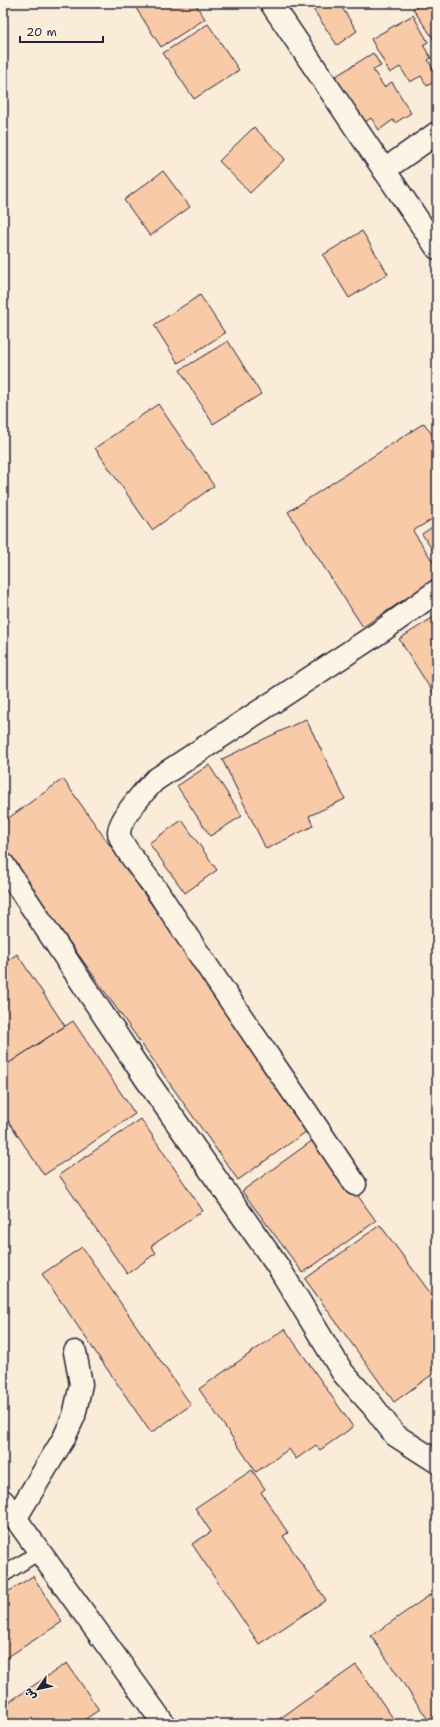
<svg xmlns="http://www.w3.org/2000/svg" width="440" height="1727" viewBox="0 0 440 1727" font-family="'Shantell Sans','Playpen Sans Arabic',sans-serif">
  <rect width="100%" height="100%" fill="#fbecd9"/>
  <filter id="ink" filterUnits="userSpaceOnUse"><feTurbulence type="fractalNoise" baseFrequency=".025" numOctaves="2"/><feDisplacementMap in="SourceGraphic" scale="8" xChannelSelector="R" yChannelSelector="G"/><feConvolveMatrix kernelMatrix="1 2 1 2 8 2 1 2 1" color-interpolation-filters="sRGB"/></filter>
  <g filter="url(#ink)">
    <!-- building -->
    <g fill="#f9caa8" stroke="#22223b">
      <path d="M137 3H195L205 19 161 47 134 5Z"/>
      <path d="M309 3H339L357 31 337 45Z"/>
      <path d="M423 3H437V44L413 9Z"/>
      <path d="M413 15 428 42 423 45 431 58 428 60 437 76V80L427 86 421 76 410 82 400 67 390 73 371 39Z"/>
      <path d="M208 24 239 70 194 99 163 53Z"/>
      <path d="M373 53 381 66 373 70 384 87 392 82 411 113 395 123 393 120 379 130 371 118 362 124 333 78Z"/>
      <path d="M254 127 285 159 250 193 219 161Z"/>
      <path d="M163 171 190 207 150 236 124 200Z"/>
      <path d="M362 231 388 274 349 298 323 255Z"/>
      <path d="M200 295 225 333 178 363 154 325Z"/>
      <path d="M228 341 261 394 213 424 180 370Z"/>
      <path d="M158 404 214 486 152 530 95 448Z"/>
      <path d="M424 423 437 442V516L413 531 437 568V578L363 627 288 512Z"/>
      <path d="M437 524V552L435 554 422 534Z"/>
      <path d="M437 615V699L399 639Z"/>
      <path d="M306 719 345 799 309 816 313 826 266 849 222 759Z"/>
      <path d="M209 765 242 816 210 836 177 786Z"/>
      <path d="M63 779 310 1129 238 1180 3 848V822Z"/>
      <path d="M182 820 217 870 185 893 149 843Z"/>
      <path d="M17 954 65 1026 3 1067V964Z"/>
      <path d="M73 1021 135 1114 44 1175 3 1113V1067Z"/>
      <path d="M141 1119 203 1211 151 1246 156 1253 127 1274 59 1175Z"/>
      <path d="M316 1138 376 1221 303 1273 242 1191Z"/>
      <path d="M380 1225 437 1302V1371L394 1402 305 1279Z"/>
      <path d="M82 1247 191 1405 151 1433 42 1274Z"/>
      <path d="M285 1329 353 1427 320 1450 316 1445 296 1459 289 1449 256 1472 199 1389Z"/>
      <path d="M252 1470 265 1489 261 1492 288 1533 283 1536 326 1600 259 1644 192 1544 211 1532 195 1508Z"/>
      <path d="M33 1576 62 1622 3 1660V1595Z"/>
      <path d="M437 1590V1724H431L371 1636Z"/>
      <path d="M67 1663 99 1710 78 1724H10L3 1714V1706Z"/>
      <path d="M356 1665 397 1724H272Z"/>
    </g>
    <g fill="none" stroke-linecap="round" stroke-linejoin="round">
      <!-- lane casing -->
      <g stroke="#22223b" stroke-width="17">
        <path id="lane" d="M3 1575 39 1552"/>
      </g>
      <!-- street casing -->
      <g stroke="#22223b" stroke-width="25">
        <g id="street">
          <path d="M271 3 437 248"/>
          <path d="M384 170 437 133"/>
          <path d="M3 864 146 1079 279 1268 343 1373 372 1405 395 1435 437 1462"/>
          <path d="M355 1184C290 1086 222 991 158 892 150 880 118 843 119 832 120 818 145 790 155 780L383 630 437 591"/>
          <path d="M3 1501 164 1724"/>
          <path d="M15 1519 64 1438 74 1416 81 1384 75 1352"/>
        </g>
      </g>
      <!-- lane -->
      <use href="#lane" stroke="#fcf5e5" stroke-width="14"/>
      <!-- street -->
      <use href="#street" stroke="#fcf5e5" stroke-width="22"/>
    </g>
  </g>
  <!-- margin -->
  <rect width="440" height="1727" fill="none" stroke="#fcf5e5" stroke-width="16"/>
  <rect x="8" y="8" width="424" height="1711" fill="none" stroke="#22223b" stroke-width="1.5" filter="url(#ink)"/>
  <!-- north arrow -->
  <g transform="translate(38 1689) rotate(236)" stroke="#fcf5e5" stroke-width="3" paint-order="stroke">
  <path d="M0-3L7 15L0 10L-7 15Z" fill="#22223b"/>
  <text y="-6" font-size="11" font-weight="bold" text-anchor="middle" fill="#22223b">ش</text>
  </g>
  <!-- scale -->
  <path d="M20 36v6h83v-6" fill="none" stroke="#22223b" stroke-width="2"/>
  <text x="26" y="36" font-size="12" fill="#22223b" stroke="#fcf5e5" stroke-width="3" paint-order="stroke">20 m</text>
</svg>
